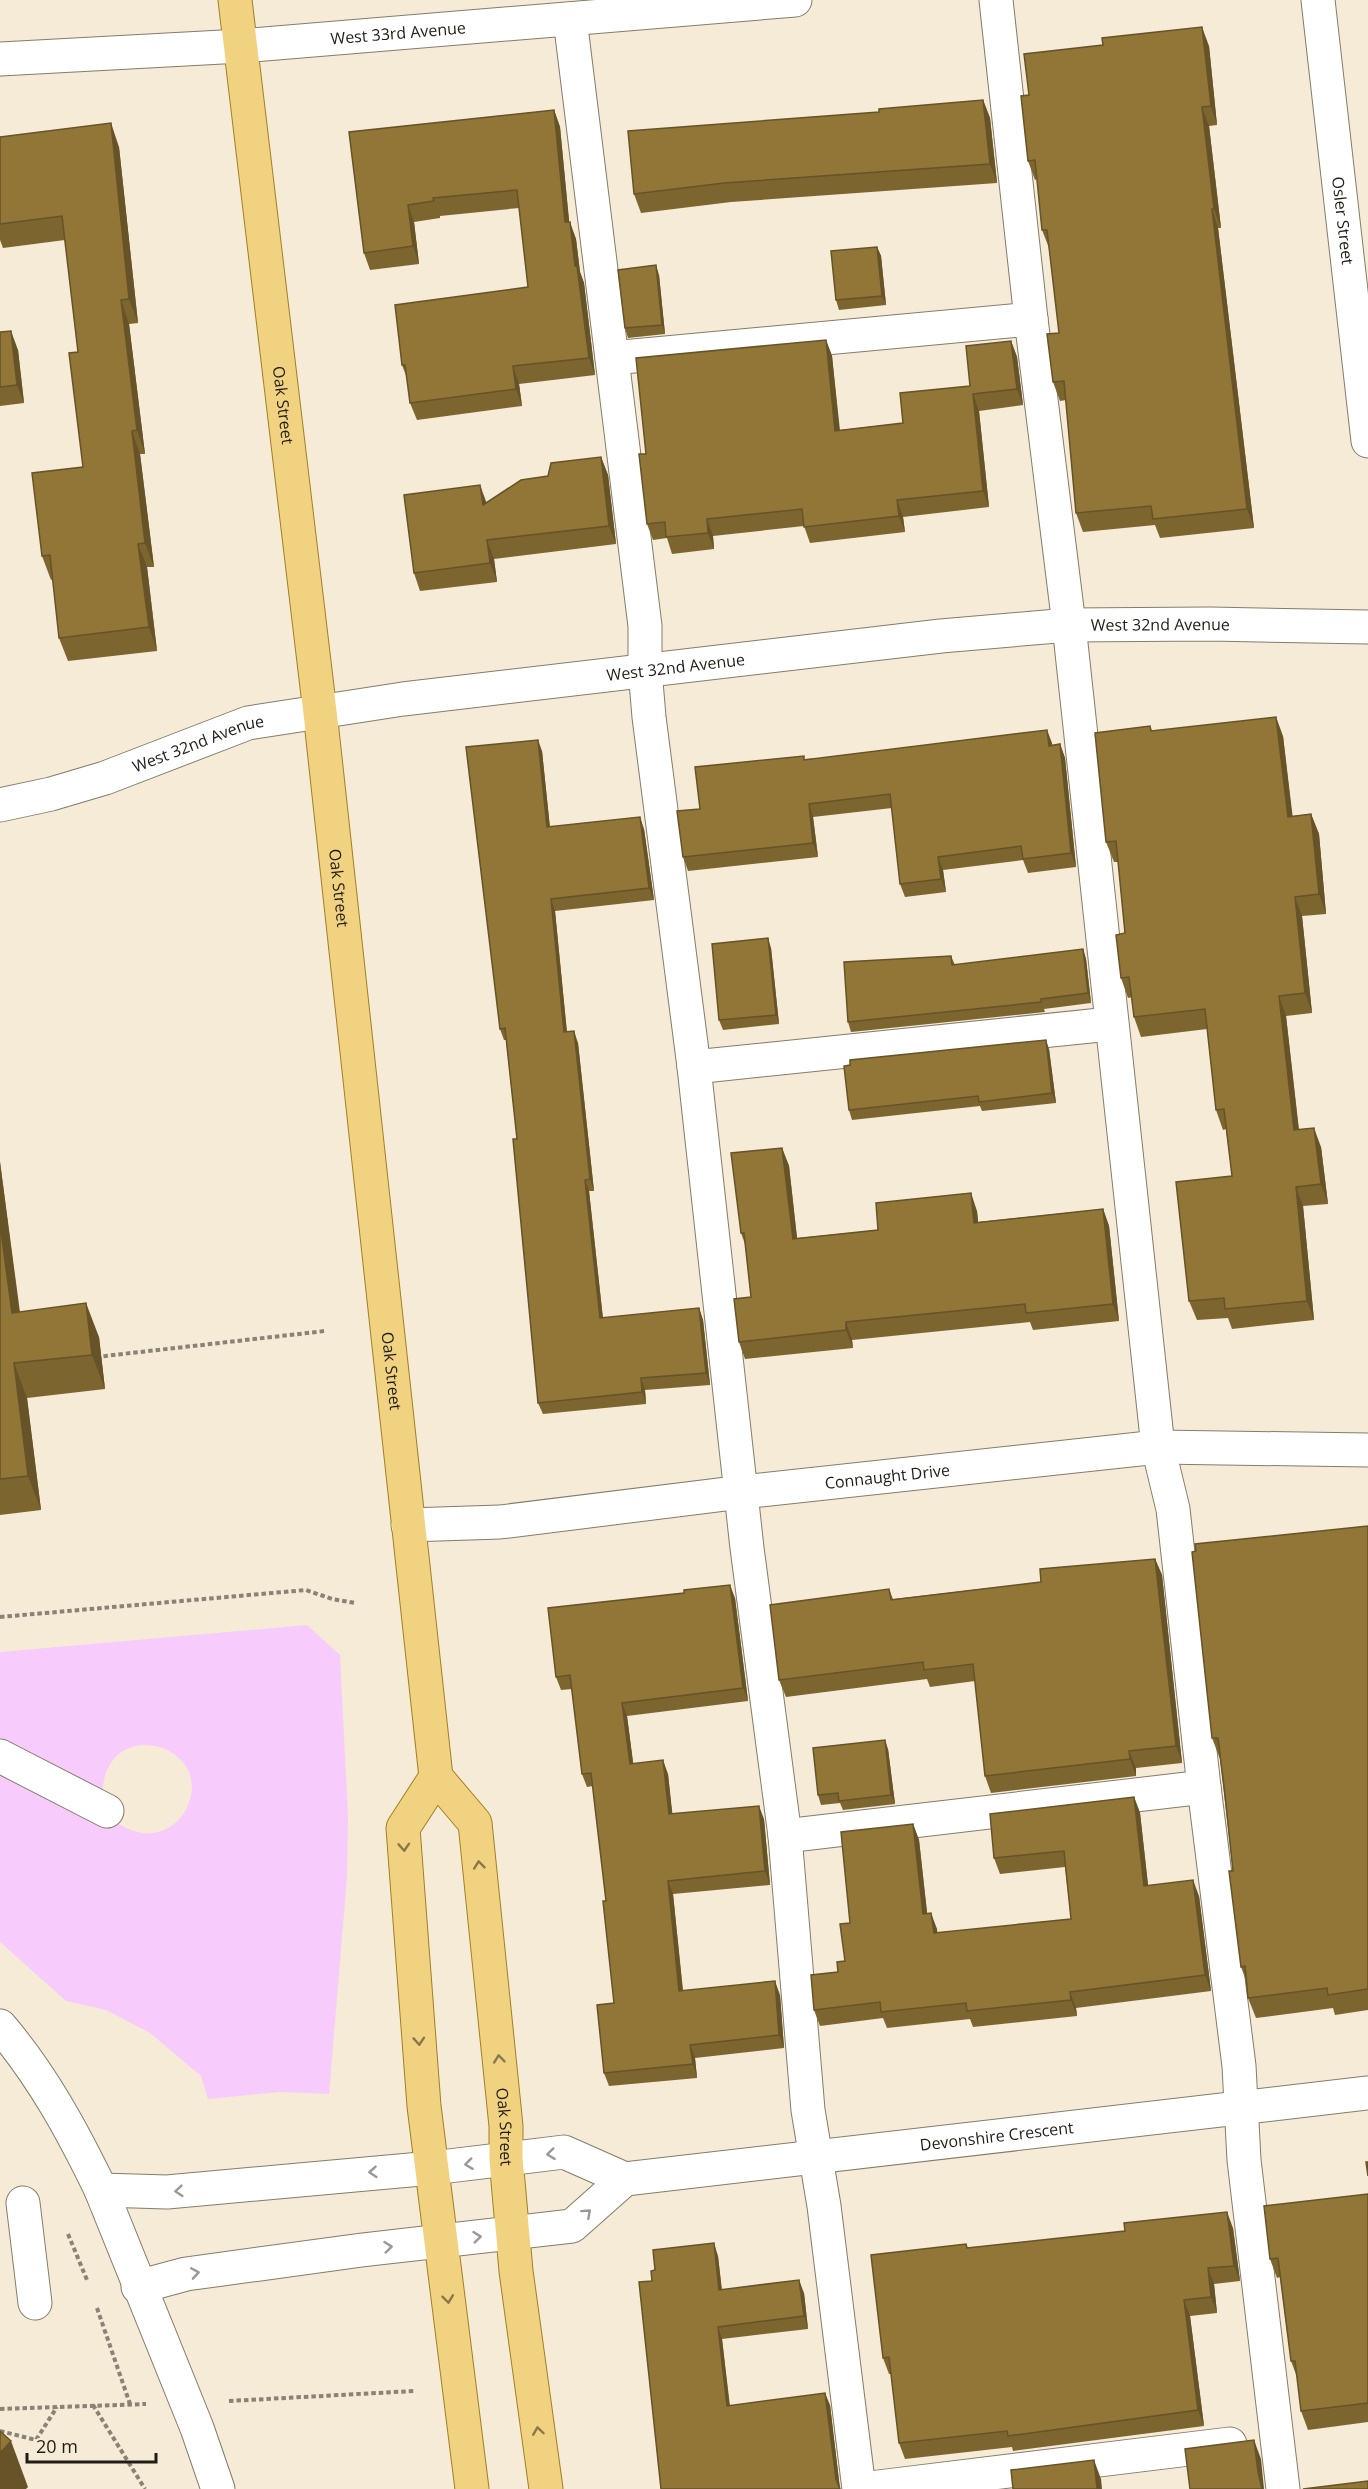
<svg xmlns="http://www.w3.org/2000/svg" width="1368" height="2489" viewBox="0 0 1368 2489" font-family="'Open Sans',sans-serif">
  <rect width="100%" height="100%" fill="#f5ebd7"/>
  <!-- green -->
  <path fill="#f7ccfc" d="M307 1625 340 1655 348 1816 347 1877 329 2094 280 2092 208 2099 201 2076 150 2033 106 2010 66 2001 0 1942V1771L116 1822C132 1833 150 1838 168 1828 180 1821 187 1811 190 1799 207 1742 103 1714 102 1797L0 1743V1652Z"/>
  <g fill="none" stroke-linecap="round" stroke-linejoin="round">
    <!-- minor casing -->
    <g stroke="#847c6a" stroke-width="35">
      <g id="minor">
        <path d="M996 0 1031 319 1069 625 1158 1447 1173 1509 1204 1787 1239 2066 1244 2160 1283 2489"/>
        <path id="s1" d="M1318 0 1368 441"/>
        <path d="M570 19 645 626V670L649 717 694 1067 747 1548 785 1836 808 2110 824 2206 859 2489"/>
        <path id="s2" d="M0 59 241 46 795 0"/>
        <path d="M612 358 1031 319"/>
        <path id="s3" d="M0 805 51 794 105 778 248 723 403 699 941 636 1069 625 1210 624 1368 627"/>
        <path d="M694 1067 1110 1024"/>
        <path id="s4" d="M408 1525 500 1522 742 1492 1158 1447 1368 1450"/>
        <path d="M0 1756 107 1811"/>
        <path d="M785 1836 1204 1787"/>
        <path d="M0 2026C42 2075 73 2132 101 2190L197 2428 218 2489"/>
        <path id="s5" d="M101 2190 167 2192 432 2168 564 2152 625 2179 1368 2093"/>
        <path d="M23 2203 35 2303"/>
        <path d="M138 2287 186 2274 362 2250 572 2226 625 2179"/>
        <path d="M862 2489 1230 2444"/>
      </g>
    </g>
    <!-- major casing -->
    <g stroke="#a27f24" stroke-width="35">
      <g id="major">
        <path id="s6" d="M235 0 320 712 436 1777 475 1823 506 2126V2159L516 2271 546 2489"/>
        <path d="M436 1777 403 1828 424 2106 472 2489"/>
      </g>
    </g>
    <!-- path -->
    <g stroke="#898275" stroke-width="4" stroke-dasharray="4.5 3" stroke-linecap="butt">
      <path d="M96 1357 325 1331"/>
      <path d="M0 1617 306 1590 332 1599 355 1603"/>
      <path d="M68 2234 87 2280"/>
      <path d="M97 2308 130 2404"/>
      <path d="M229 2401 414 2391"/>
      <path d="M93 2405 145 2489"/>
      <path d="M0 2409 146 2404"/>
      <path d="M0 2431 36 2440 57 2407"/>
    </g>
    <!-- minor -->
    <use href="#minor" stroke="#fff" stroke-width="33"/>
    <!-- major -->
    <use href="#major" stroke="#f1d280" stroke-width="33"/>
  </g>
  <!-- wall -->
  <g fill="#7d6530">
    <path d="M1209 46 1217 125 1209 126 1221 228H1218L1254 528 1160 538 1155 525 1083 532 1076 513 1066 400 1060 401 1053 382 1059 333 1049 248 1042 230 1037 179 1035 180 1028 161 1029 95Z"/>
    <path d="M983 100 990 118 997 183 731 202 641 213 634 194 879 112Z"/>
    <path d="M554 110 560 127 569 222 576 239 580 272 584 283 595 375 519 384 522 406 417 420 410 403 407 378 402 365 528 287 519 208 440 216V218L414 222 419 264 370 270 364 253 349 132Z"/>
    <path d="M0 137 119 147 138 323 129 324 145 454H140L154 567H147L157 651 68 661 59 638 53 579 51 580 42 556 83 467 78 352 65 240 3 248 0 240Z"/>
    <path d="M877 247 881 256 886 305 839 310 836 300Z"/>
    <path d="M659 275 665 334 628 338 625 328Z"/>
    <path d="M0 332 18 350 24 403 0 406Z"/>
    <path d="M826 340 832 356 840 430 903 423 970 386 1011 341 1017 357 1023 405 979 411 989 507 903 517 905 532 810 543 804 526 713 536 714 549 672 554 667 538 653 540 647 524 646 454Z"/>
    <path d="M601 457 608 475 616 544 494 559 497 582 420 591 414 573 487 502 548 476Z"/>
    <path d="M1150 726 1152 731 1283 736 1292 816 1311 814 1319 834 1326 914 1302 916 1312 1013 1286 1016 1299 1130 1321 1147 1328 1204 1303 1206 1314 1320 1232 1329 1228 1318 1197 1320 1189 1301 1232 1176 1226 1129 1223 1130 1216 1110 1207 1029 1141 1037 1134 1017 1132 997 1128 998 1121 978 1125 933 1118 862H1114L1106 842Z"/>
    <path d="M1052 743V745L1060 744 1065 758 1076 867 1028 873 1023 860 943 870 946 892 905 897 900 884 892 808 813 817 818 857 688 871 683 857 700 809 805 759Z"/>
    <path d="M542 751 550 827 644 829 654 900 555 911 567 1032 578 1043 594 1191H589L603 1318 699 1308 703 1320 710 1385 645 1390 646 1404 543 1414 538 1403 517 1139 506 1040H504L500 1029Z"/>
    <path d="M771 948 779 1024 723 1030 719 1020Z"/>
    <path d="M1083 949 1086 959 1091 1003 1044 1009 1045 1012 851 1032 848 1022 951 956 955 965Z"/>
    <path d="M1049 1049 1056 1103 982 1111 980 1106 852 1120 849 1110Z"/>
    <path d="M782 1148 789 1166 797 1238 878 1230 977 1211 978 1222 1103 1209 1109 1226 1119 1321 1033 1330 1030 1322 852 1340 853 1348 745 1359 739 1342 751 1297 745 1244 741 1233Z"/>
    <path d="M0 1162 20 1312 99 1337 105 1389 27 1398 41 1510 0 1515Z"/>
    <path d="M1368 1526V2010L1335 2015 1333 2008 1256 2018 1248 1998 1247 1983 1241 1967 1233 1871 1220 1759 1212 1738Z"/>
    <path d="M1155 1559 1162 1575 1182 1763 1136 1768V1776L991 1793 985 1776 975 1681 930 1687 927 1679 786 1697 779 1680 889 1589 893 1599 1041 1582Z"/>
    <path d="M735 1598 748 1701 627 1716 633 1763 668 1774 672 1814 764 1819 770 1885 673 1894 683 1990 780 1995 784 2048 695 2058 697 2078 609 2086 604 2073 614 2003 606 1901 593 1786 587 1787 582 1774 572 1689 561 1690 556 1677Z"/>
    <path d="M888 1749 895 1804 843 1810 840 1803 821 1805 818 1795Z"/>
    <path d="M1134 1797 1140 1813 1148 1886 1199 1896 1211 1991 1076 2008 1077 2016 973 2027 970 2019 887 2028 883 2018 820 2026 814 2010 845 1961 850 1923 913 1824 919 1840 927 1913 937 1929V1933L1071 1919 1065 1867 1000 1874 994 1858Z"/>
    <path d="M1368 2194V2422L1308 2430 1301 2411 1297 2377 1291 2361 1280 2277 1277 2278 1270 2259Z"/>
    <path d="M1233 2228 1240 2281 1214 2284 1217 2313 1190 2316 1204 2426 1013 2451 1012 2447 905 2459 899 2443 891 2374H889L883 2358 968 2248Z"/>
    <path d="M718 2256 722 2290 804 2293 808 2329 722 2339 730 2406 830 2405 840 2489H661Z"/>
  </g>
  <!-- shaded-wall -->
  <g fill="#665327">
    <path d="M1202 27 1209 46 1217 125 1211 106Z"/>
    <path d="M983 100 990 118 997 183 990 164Z"/>
    <path d="M1202 107 1209 126 1221 228 1214 209Z"/>
    <path d="M554 110 560 127 571 240 565 222Z"/>
    <path d="M111 123 119 147 138 323 129 299Z"/>
    <path d="M408 205 414 222 419 264 413 246Z"/>
    <path d="M1212 209 1218 228 1254 528 1247 509Z"/>
    <path d="M570 222 576 239 580 272 584 283 595 375 589 358 575 266Z"/>
    <path d="M877 247 881 256 886 305 882 296Z"/>
    <path d="M656 265 659 275 665 334 662 325Z"/>
    <path d="M121 300 129 324 145 454 137 430Z"/>
    <path d="M11 331 18 350 24 403 17 385Z"/>
    <path d="M826 340 832 356 841 447 835 431Z"/>
    <path d="M1011 341 1017 357 1023 405 1017 389Z"/>
    <path d="M513 366 519 384 522 406 516 389Z"/>
    <path d="M973 394 979 411 989 507 983 491Z"/>
    <path d="M132 431 140 454 154 567 145 543Z"/>
    <path d="M601 457 608 475 616 544 609 526Z"/>
    <path d="M480 485 487 504 483 505Z"/>
    <path d="M897 500 903 517 905 532 899 516Z"/>
    <path d="M707 519 713 536 714 549 708 533Z"/>
    <path d="M487 540 494 559 497 582 490 563Z"/>
    <path d="M138 544 147 567 157 651 149 627Z"/>
    <path d="M1276 717 1283 736 1295 836 1288 817Z"/>
    <path d="M1047 730 1052 743 1053 759 1049 746Z"/>
    <path d="M538 740 542 751 551 839 547 827Z"/>
    <path d="M1060 744 1065 758 1076 867 1071 853Z"/>
    <path d="M809 804 813 817 818 857 813 843Z"/>
    <path d="M1311 814 1319 834 1326 914 1319 894Z"/>
    <path d="M640 817 644 829 654 900 649 888Z"/>
    <path d="M938 857 943 870 946 892 941 879Z"/>
    <path d="M1295 897 1302 916 1312 1013 1305 993Z"/>
    <path d="M551 899 555 911 568 1044 564 1032Z"/>
    <path d="M768 938 771 948 779 1024 776 1015Z"/>
    <path d="M1083 949 1086 959 1091 1003 1088 993Z"/>
    <path d="M1279 996 1286 1016 1301 1150 1294 1130Z"/>
    <path d="M574 1031 578 1043 594 1191 590 1179Z"/>
    <path d="M1046 1040 1049 1049 1056 1103 1052 1093Z"/>
    <path d="M1314 1128 1321 1147 1328 1204 1321 1184Z"/>
    <path d="M782 1148 789 1166 799 1256 793 1239Z"/>
    <path d="M0 1162 24 1348 12 1313 0 1223Z"/>
    <path d="M585 1180 589 1191 604 1329 600 1318Z"/>
    <path d="M1296 1187 1303 1206 1314 1320 1307 1301Z"/>
    <path d="M971 1193 977 1211 980 1240 974 1223Z"/>
    <path d="M1103 1209 1109 1226 1119 1321 1113 1304Z"/>
    <path d="M86 1303 99 1337 105 1389 92 1355Z"/>
    <path d="M699 1308 703 1320 710 1385 706 1373Z"/>
    <path d="M846 1322 852 1340 853 1348 846 1330Z"/>
    <path d="M14 1363 27 1398 41 1510 28 1476Z"/>
    <path d="M641 1378 645 1390 646 1404 642 1392Z"/>
    <path d="M1155 1559 1162 1575 1182 1763 1176 1746Z"/>
    <path d="M730 1585 735 1598 748 1701 743 1688Z"/>
    <path d="M622 1703 627 1716 635 1777 630 1764Z"/>
    <path d="M885 1740 888 1749 895 1804 891 1795Z"/>
    <path d="M1129 1751 1136 1768V1776L1130 1759Z"/>
    <path d="M663 1760 668 1774 674 1828 669 1814Z"/>
    <path d="M1134 1797 1140 1813 1150 1902 1144 1886Z"/>
    <path d="M759 1806 764 1819 770 1885 765 1871Z"/>
    <path d="M913 1824 919 1840 929 1930 923 1914Z"/>
    <path d="M1193 1880 1199 1896 1211 1991 1205 1975Z"/>
    <path d="M668 1881 673 1894 684 2004 679 1991Z"/>
    <path d="M931 1913 937 1929 939 1949 934 1933Z"/>
    <path d="M775 1981 780 1995 784 2048 779 2035Z"/>
    <path d="M1070 1992 1076 2008 1077 2016 1071 2000Z"/>
    <path d="M690 2045 695 2058 697 2078 693 2064Z"/>
    <path d="M1227 2212 1233 2228 1240 2281 1234 2266Z"/>
    <path d="M714 2243 718 2256 723 2303 719 2290Z"/>
    <path d="M1208 2268 1214 2284 1217 2313 1211 2297Z"/>
    <path d="M799 2280 804 2293 808 2329 804 2316Z"/>
    <path d="M1184 2300 1190 2316 1204 2426 1198 2410Z"/>
    <path d="M718 2327 722 2339 731 2419 727 2406Z"/>
    <path d="M825 2393 830 2405 840 2489 836 2479Z"/>
    <path d="M1254 2440 1261 2459 1264 2489H1262L1258 2472Z"/>
    <path d="M11 2441 28 2487 26 2489H0V2453Z"/>
    <path d="M1094 2460 1101 2479 1102 2489H1097Z"/>
  </g>
  <!-- building -->
  <g fill="#917638" stroke="#665327" stroke-width="1.5">
    <path d="M1202 27 1211 106 1202 107 1214 209H1212L1247 509 1153 519 1151 506 1076 513 1064 381 1053 382 1047 334 1059 333 1047 230H1042L1035 160 1028 161 1021 96 1029 95 1024 54 1103 45 1102 38Z"/>
    <path d="M983 100 990 164 724 183 634 194 628 131 879 112V109Z"/>
    <path d="M554 110 565 222H570L575 266H577L589 358 513 366 516 389 410 403 405 365H402L395 305 528 287 517 190 433 198 434 201 408 205 413 246 364 253 349 132Z"/>
    <path d="M111 123 129 299 121 300 137 430 132 431 145 543 138 544 149 627 59 638 50 555 42 556 32 473 83 467 69 353 78 352 62 216 0 224V137Z"/>
    <path d="M877 247 882 296 836 300 831 251Z"/>
    <path d="M656 265 662 325 625 328 618 270Z"/>
    <path d="M11 331 17 385 0 387V332Z"/>
    <path d="M826 340 835 431 903 423 900 393 970 386 966 346 1011 341 1017 389 973 394 983 491 897 500 899 516 804 527 802 509 707 519 708 533 666 537 665 522 647 524 639 454H646L636 358Z"/>
    <path d="M601 457 609 526 487 540 490 563 414 573 404 495 480 485 483 505 521 480 548 476 551 463Z"/>
    <path d="M1276 717 1288 817 1311 814 1319 894 1295 897 1305 993 1279 996 1294 1130 1314 1128 1321 1184 1296 1187 1307 1301 1225 1309 1224 1298 1189 1301 1176 1182 1232 1176 1224 1109 1216 1110 1205 1009 1134 1017 1129 977 1121 978 1116 935 1125 933 1116 841 1106 842 1095 733 1150 726 1151 731Z"/>
    <path d="M1047 730 1049 746 1060 744 1071 853 1023 859 1021 846 938 857 941 879 900 884 890 794 809 804 813 843 683 857 677 811 700 809 695 767 804 756V760Z"/>
    <path d="M538 740 547 827 640 817 649 888 551 899 564 1032 574 1031 590 1179 585 1180 600 1318 699 1308 706 1373 641 1378 642 1392 538 1403 513 1139H517L505 1028 500 1029 466 747Z"/>
    <path d="M768 938 776 1015 719 1020 712 944Z"/>
    <path d="M1083 949 1088 993 1041 999V1002L848 1022 844 962 951 956 952 965Z"/>
    <path d="M1046 1040 1052 1093 979 1102 978 1096 849 1110 844 1066 850 1065V1060Z"/>
    <path d="M782 1148 793 1239 878 1230 876 1203 971 1193 974 1223 1103 1209 1113 1304 1026 1313 1025 1304 846 1322V1330L739 1342 734 1299 751 1297 744 1233H741L731 1153Z"/>
    <path d="M0 1223 12 1313 86 1303 92 1355 14 1363 28 1476 0 1479Z"/>
    <path d="M1368 1526V1989L1328 1995 1327 1988 1248 1998 1245 1966 1241 1967 1229 1871H1233L1225 1795 1218 1738H1212L1192 1552 1196 1551 1195 1544Z"/>
    <path d="M1155 1559 1176 1746 1129 1751 1130 1759 985 1776 973 1664 924 1670 923 1662 779 1680 770 1605 889 1589 891 1600 1041 1582 1040 1569Z"/>
    <path d="M730 1585 743 1688 622 1703 630 1764 663 1760 669 1814 759 1806 765 1871 668 1881 679 1991 775 1981 779 2035 690 2045 693 2064 604 2073 597 2005 614 2003 603 1901H606L591 1773 582 1774 570 1675 556 1677 548 1608 684 1593V1590Z"/>
    <path d="M885 1740 891 1795 839 1801 838 1793 818 1795 813 1748Z"/>
    <path d="M1134 1797 1144 1886 1193 1880 1205 1975 1070 1992 1071 2000 967 2011 966 2003 881 2012 880 2002 814 2010 811 1975 838 1972 837 1962 845 1961 840 1924 850 1923 841 1832 913 1824 923 1914 931 1913 934 1933 1071 1919 1064 1851 994 1858 990 1814Z"/>
    <path d="M1366 2162H1368V2176Z"/>
    <path d="M1368 2194V2403L1301 2411 1295 2361H1291L1278 2258 1270 2259 1264 2206Z"/>
    <path d="M1227 2212 1234 2266 1208 2268 1211 2297 1184 2300 1198 2410 1008 2436 1007 2431 899 2443 889 2357 883 2358 871 2255 966 2244 967 2248 1125 2231 1124 2223Z"/>
    <path d="M714 2243 719 2290 799 2280 804 2316 718 2327 727 2406 825 2393 836 2479 840 2489H661L639 2282 652 2281 651 2271 655 2270 653 2250Z"/>
    <path d="M0 2431 11 2441 0 2453Z"/>
    <path d="M1254 2440 1258 2472 1262 2489H1190L1185 2449Z"/>
    <path d="M1094 2460 1097 2489H1013L1011 2470Z"/>
    <path d="M1368 2481V2489H1303Z"/>
  </g>
  <!-- one-way arrows -->
  <defs><path id="oneway-chevron" d="M-2-3.5L2.5 0L-2 3.5" fill="none" stroke-width="1.6" stroke-linecap="round" stroke-linejoin="round" transform="scale(1.5)"/></defs>
  <g stroke="#89784b">
    <use href="#oneway-chevron" transform="translate(404 1847) rotate(86)"/>
    <use href="#oneway-chevron" transform="translate(479 1865) rotate(-96)"/>
    <use href="#oneway-chevron" transform="translate(419 2041) rotate(86)"/>
    <use href="#oneway-chevron" transform="translate(499 2059) rotate(-96)"/>
    <use href="#oneway-chevron" transform="translate(448 2299) rotate(83)"/>
    <use href="#oneway-chevron" transform="translate(538 2431) rotate(-98)"/>
  </g>
  <g stroke="#9b9996">
    <use href="#oneway-chevron" transform="translate(551 2154) rotate(173)"/>
    <use href="#oneway-chevron" transform="translate(469 2164) rotate(173)"/>
    <use href="#oneway-chevron" transform="translate(373 2172) rotate(176)"/>
    <use href="#oneway-chevron" transform="translate(179 2191) rotate(175)"/>
    <use href="#oneway-chevron" transform="translate(587 2213) rotate(-42)"/>
    <use href="#oneway-chevron" transform="translate(477 2237) rotate(-6)"/>
    <use href="#oneway-chevron" transform="translate(388 2247) rotate(-6)"/>
    <use href="#oneway-chevron" transform="translate(195 2273) rotate(-9)"/>
  </g>
  <g text-anchor="middle" dominant-baseline="central" stroke-width="5" stroke-linejoin="round" paint-order="stroke">
    <!-- street labels -->
    <g font-size="16" fill="#211d16" stroke="#f5ebd7">
      <text stroke="none"><textPath href="#s2" startOffset="399">West 33rd Avenue</textPath></text>
      <text stroke="none"><textPath href="#s1" startOffset="222">Osler Street</textPath></text>
      <text stroke="none"><textPath href="#s6" startOffset="408">Oak Street</textPath></text>
      <text stroke="none"><textPath href="#s3" startOffset="1180">West 32nd Avenue</textPath></text>
      <text stroke="none"><textPath href="#s3" startOffset="693">West 32nd Avenue</textPath></text>
      <text stroke="none"><textPath href="#s3" startOffset="208">West 32nd Avenue</textPath></text>
      <text stroke="none"><textPath href="#s6" startOffset="894">Oak Street</textPath></text>
      <text stroke="none"><textPath href="#s6" startOffset="1380">Oak Street</textPath></text>
      <text stroke="none"><textPath href="#s4" startOffset="482">Connaught Drive</textPath></text>
      <text stroke="none"><textPath href="#s6" startOffset="2154">Oak Street</textPath></text>
      <text stroke="none"><textPath href="#s5" startOffset="906">Devonshire Crescent</textPath></text>
    </g>
  </g>
  <!-- scale -->
  <path d="M27 2453v9h129v-9" fill="none" stroke="#211d16" stroke-width="3"/>
  <text x="36" y="2453" font-size="18" fill="#211d16" stroke="#f5ebd7" stroke-width="4.5" paint-order="stroke">20 m</text>
</svg>
